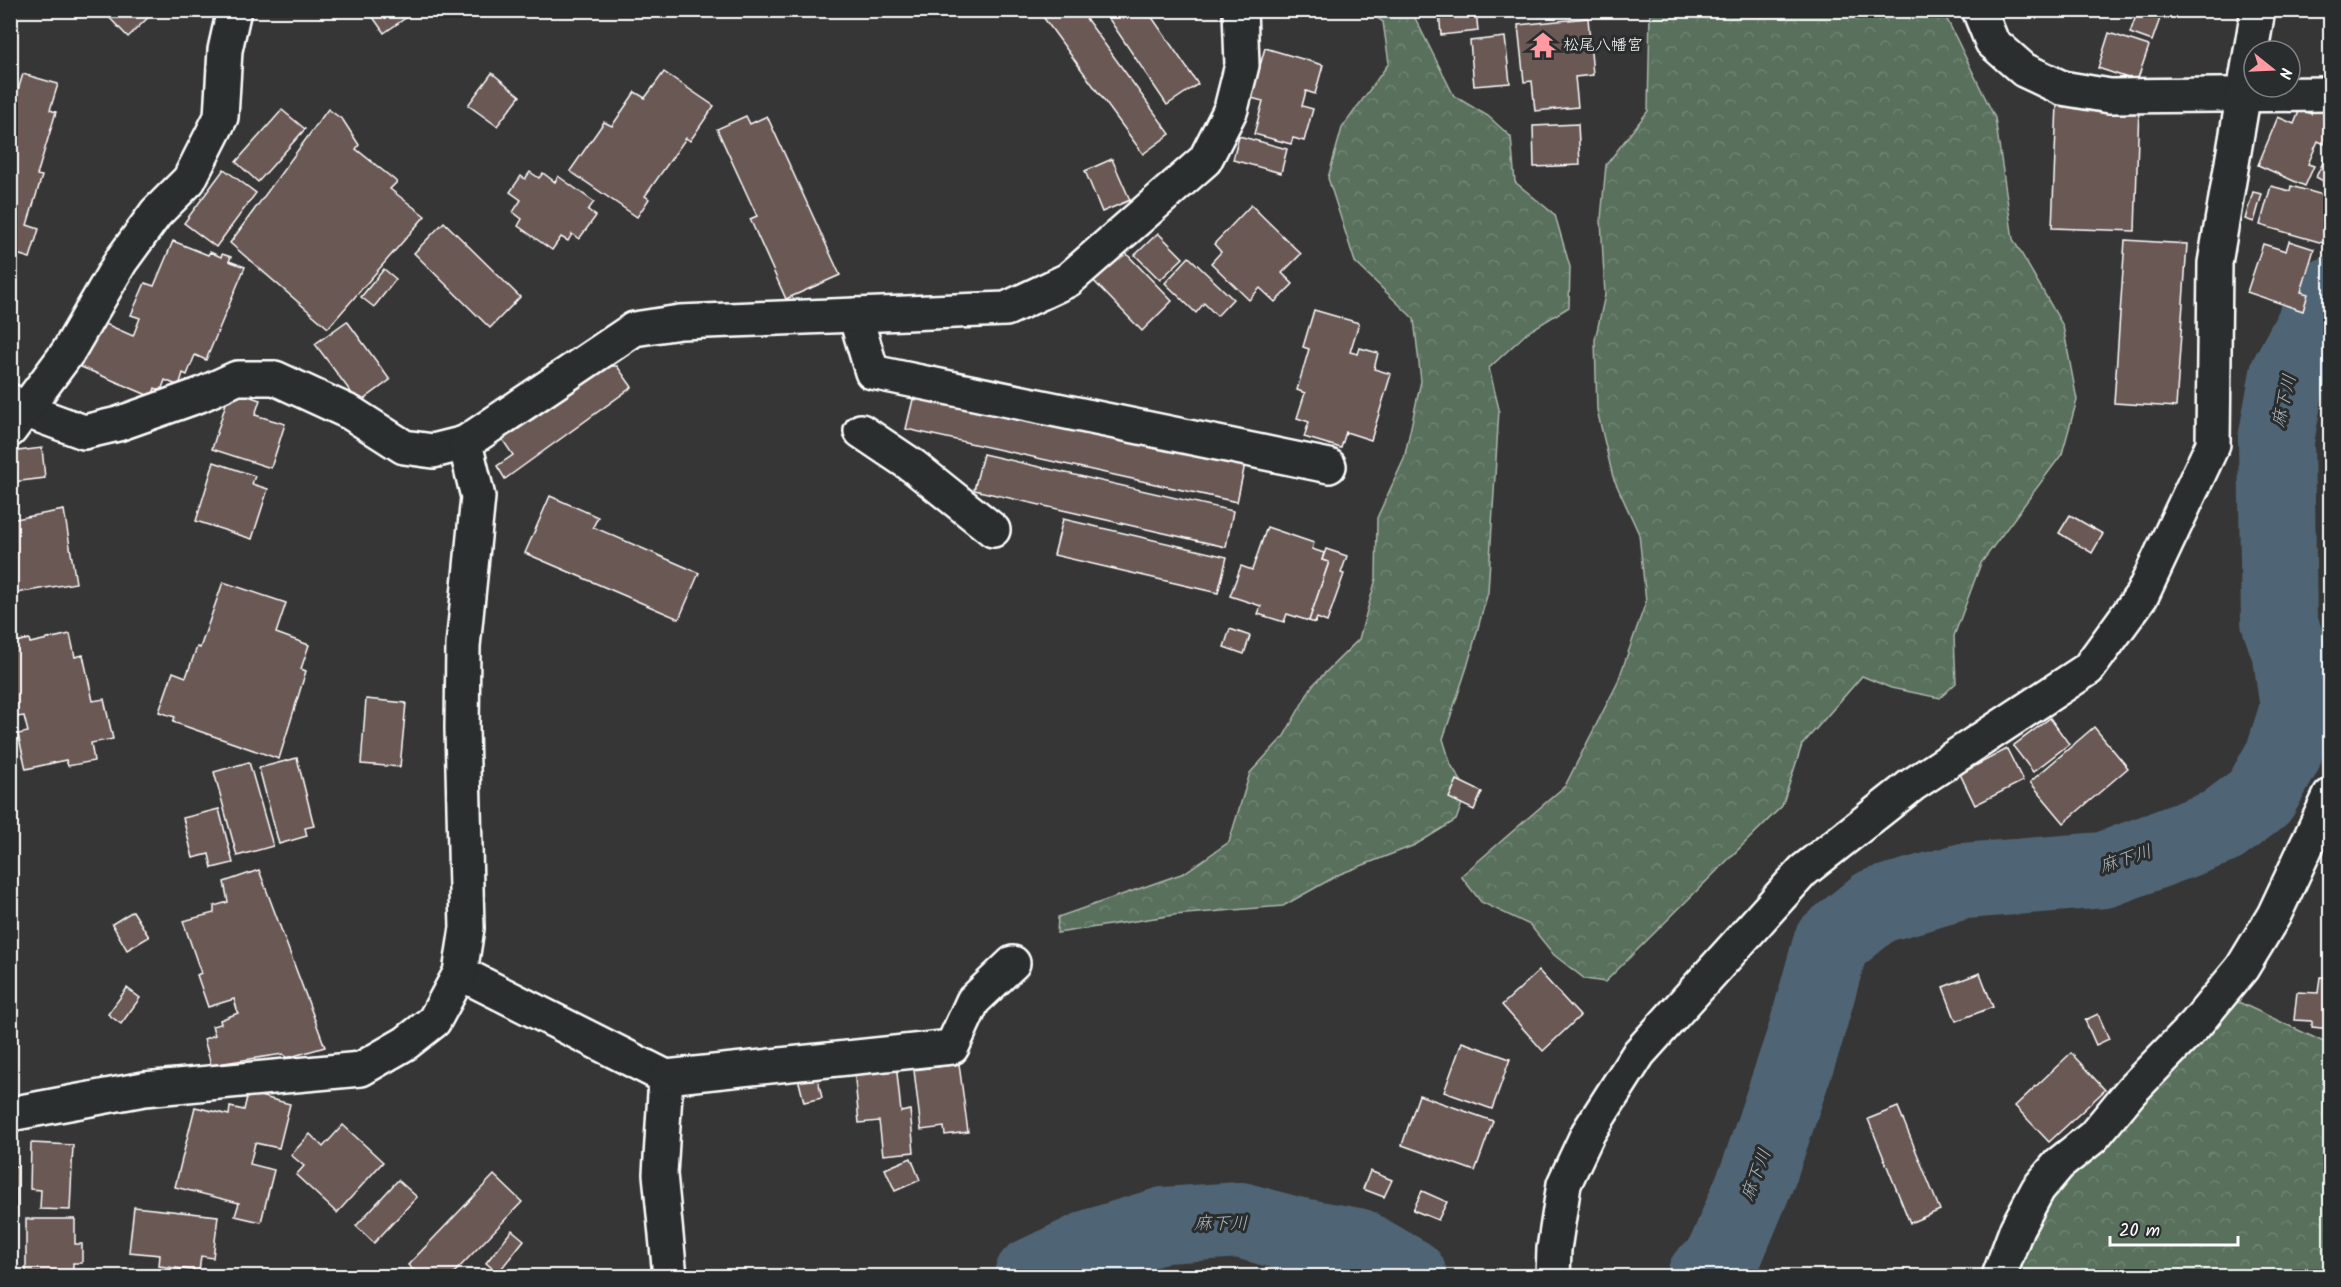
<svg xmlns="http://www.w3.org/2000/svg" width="2341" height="1287" viewBox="0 0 2341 1287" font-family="Kalam,'Klee One',sans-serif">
  <defs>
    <pattern id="forest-crowns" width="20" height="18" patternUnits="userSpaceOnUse" patternTransform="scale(1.5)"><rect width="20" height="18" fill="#586f5c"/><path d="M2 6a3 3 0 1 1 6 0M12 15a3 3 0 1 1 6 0" fill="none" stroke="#718574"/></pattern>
  </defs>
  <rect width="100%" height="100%" fill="#373636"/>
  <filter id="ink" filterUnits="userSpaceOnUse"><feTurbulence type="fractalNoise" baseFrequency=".0167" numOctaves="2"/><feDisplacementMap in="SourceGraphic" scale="12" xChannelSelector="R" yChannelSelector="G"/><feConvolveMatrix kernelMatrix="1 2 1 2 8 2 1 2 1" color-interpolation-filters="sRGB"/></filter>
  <g filter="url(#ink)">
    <!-- forest -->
    <g fill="url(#forest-crowns)" stroke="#acb7ae" stroke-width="1.5">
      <path d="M1367 11H1417L1415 18 1454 96 1488 116 1511 137 1515 182 1555 215 1570 267 1569 307 1528 332 1489 368 1499 409 1488 592 1467 667 1443 739 1451 765 1467 790 1456 820 1415 845 1340 874 1283 906 1174 915 1057 933 1058 917 1184 873 1229 842 1250 773 1284 736 1312 686 1359 639 1376 579 1377 518 1404 459 1421 381 1414 319 1355 262 1328 178 1342 128 1389 63 1383 22Z"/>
      <path d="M1650 11H1943L1995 118 2013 239 2063 326 2077 400 2062 454 1981 563 1954 636 1956 683 1940 698 1891 688 1862 676 1802 745 1782 806 1605 982 1585 979 1554 955 1530 925 1481 902 1461 876 1565 786 1617 684 1646 602 1639 534 1613 477 1597 410 1595 340 1605 295 1601 219 1606 165 1648 111Z"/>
      <path d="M2232 999 2330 1045V1276H2013L2049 1196 2133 1108 2162 1084Z"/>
    </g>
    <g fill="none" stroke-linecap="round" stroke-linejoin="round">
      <!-- river -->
      <g stroke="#506574" stroke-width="76">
        <path d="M1032 1276 1095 1246 1164 1225 1240 1220 1295 1235 1357 1246 1409 1276"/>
        <path d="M1705 1276 1719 1268 1759 1172 1805 1036 1831 943 1876 906 1964 881 2104 870 2222 826 2260 797 2283 756 2298 708 2291 656 2279 621 2276 440 2288 374 2330 295"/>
      </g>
    </g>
    <!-- building -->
    <g fill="#6a5854" stroke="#fff" stroke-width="1.5">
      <path d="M102 10H156L128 37Z"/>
      <path d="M368 10H417L384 33Z"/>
      <path d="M1038 10H1080L1170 134 1143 154Z"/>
      <path d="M1115 10H1147L1198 84 1167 105 1107 16Z"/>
      <path d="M1439 10H1476L1478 31 1441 35Z"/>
      <path d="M2138 10H2163L2152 41 2130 33Z"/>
      <path d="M1588 18 1593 75 1575 77 1578 107 1535 111 1532 81 1524 82 1518 25Z"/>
      <path d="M2109 33 2149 46 2137 81 2098 68Z"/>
      <path d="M1505 37 1510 83 1474 86 1470 41Z"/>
      <path d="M1265 48 1323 65 1315 94 1306 91 1302 106 1313 109 1304 141 1293 138 1291 144 1254 134 1263 101 1251 98Z"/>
      <path d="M664 72 714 106 690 141 686 138 645 196 649 199 637 217 570 171 604 122 612 126 635 92 645 98Z"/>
      <path d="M492 73 520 96 497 126 468 105Z"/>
      <path d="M23 74 58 84 50 110 56 112 37 175 42 176 27 225 39 229 30 258 10 252V115Z"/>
      <path d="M2057 104 2139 106 2135 231 2052 228Z"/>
      <path d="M2313 108 2330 115V129L2324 144 2318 141 2308 164 2314 166 2305 186 2258 165 2278 117 2294 124 2300 109 2311 114Z"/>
      <path d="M328 109 343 120 359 145 356 149 397 182 390 189 425 216 328 328 230 243Z"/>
      <path d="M282 110 305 129 258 182 236 162Z"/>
      <path d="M746 116 750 124 767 116 840 275 786 299 750 219 757 216 717 129Z"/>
      <path d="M1578 124 1580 165 1534 167 1533 126Z"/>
      <path d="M1239 136 1287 149 1281 173 1233 160Z"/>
      <path d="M2330 148V185L2316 177Z"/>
      <path d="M1112 159 1130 200 1102 212 1085 171Z"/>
      <path d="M224 169 256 193 216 247 184 223Z"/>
      <path d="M530 172 539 178 543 173 555 182 558 176 594 202 588 210 596 216 579 239 572 234 568 241 561 237 552 250 518 226 522 219 513 212 521 200 510 192 521 176 525 179Z"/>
      <path d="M2271 186 2290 191 2291 186 2330 197V245L2260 225Z"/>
      <path d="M2253 192 2262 194 2254 222 2245 219Z"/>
      <path d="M1251 205 1301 254 1282 273 1293 284 1275 302 1260 288 1249 300 1211 263 1221 252 1214 244Z"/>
      <path d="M444 222 520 297 490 328 414 253Z"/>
      <path d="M1158 233 1183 258 1160 280 1135 255Z"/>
      <path d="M2125 240 2187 244 2176 407 2114 403Z"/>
      <path d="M173 241 208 255 210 252 221 257 222 254 231 257 229 261 245 267 206 360 195 355 187 375 183 373 179 386 165 380 161 391 155 388 152 397 79 366 99 321 133 336 140 318 131 315 145 283 154 286Z"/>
      <path d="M2289 241 2314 249 2301 292 2308 294 2303 311 2247 292 2263 244 2286 251Z"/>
      <path d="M1118 245 1172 301 1142 331 1088 275Z"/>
      <path d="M1189 257 1233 299 1217 316 1204 303 1196 313 1165 283Z"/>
      <path d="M384 269 396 279 374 307 361 297Z"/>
      <path d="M1314 310 1359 323 1350 352 1358 354 1360 348 1378 353 1374 369 1391 374 1371 440 1346 432 1341 448 1304 437 1309 422 1297 418 1305 393 1297 390 1309 349 1303 347Z"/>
      <path d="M347 321 390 380 359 403 315 344Z"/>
      <path d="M597 366H617L632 387 505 479 497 466 513 455 500 436Z"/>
      <path d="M230 390 260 400 255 415 285 424 271 468 212 449Z"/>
      <path d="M915 391 1245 464 1237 502 906 429Z"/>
      <path d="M42 448 45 478 13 482 10 452Z"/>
      <path d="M983 454 1233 511 1226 547 974 490Z"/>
      <path d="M214 462 255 476 252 484 268 489 252 539 196 521Z"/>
      <path d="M550 496 598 517 593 527 699 573 679 619 525 553Z"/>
      <path d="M64 510 76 583 10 594V520Z"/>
      <path d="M2070 515 2103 534 2092 553 2059 533Z"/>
      <path d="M1063 519 1227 557 1218 593 1054 555Z"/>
      <path d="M1267 527 1314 543 1312 549 1324 553 1322 560 1329 562 1309 621 1287 614 1284 622 1258 614 1261 606 1230 596 1241 566 1252 570Z"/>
      <path d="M1326 549 1347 556 1341 573 1344 574 1327 622 1317 618 1315 623 1309 621 1329 562 1322 560Z"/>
      <path d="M223 582 286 603 276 633 309 645 301 669 306 671 279 759 173 722 175 717 159 712 173 672 186 677 197 647 200 648Z"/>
      <path d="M1230 629 1250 636 1244 654 1224 647Z"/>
      <path d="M70 634 75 657 83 655 93 701 104 699 113 739 91 743 94 761 68 766 66 760 26 769 18 734 28 732 24 716 17 717 10 687V643L29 639 30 643Z"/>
      <path d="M366 699 406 703 400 767 361 764Z"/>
      <path d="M2050 718 2069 744 2033 772 2013 746Z"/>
      <path d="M2094 727 2128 768 2064 823 2030 782Z"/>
      <path d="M2007 749 2023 781 1975 805 1960 774Z"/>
      <path d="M297 758 314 826 305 828 307 836 279 844 259 768Z"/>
      <path d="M249 762 273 846 237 856 214 772Z"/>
      <path d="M1457 780 1482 792 1474 810 1449 798Z"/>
      <path d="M219 809 233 863 212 868 209 854 193 858 183 818Z"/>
      <path d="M259 870 325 1047 287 1058 283 1054 211 1065 204 1039 215 1035 212 1026 221 1024 220 1020 238 1013 234 999 208 1007 197 975 201 973 183 921 214 913V906L228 902 224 882Z"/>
      <path d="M133 911 149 937 127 950 112 924Z"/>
      <path d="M1539 971 1580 1016 1543 1051 1502 1005Z"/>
      <path d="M1980 973 1993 1007 1956 1021 1943 987Z"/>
      <path d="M2320 977 2330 978V1029L2312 1027V1021L2294 1020 2297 992 2318 993Z"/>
      <path d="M127 988 140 998 121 1024 108 1014Z"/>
      <path d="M2098 1014 2109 1039 2096 1045 2085 1020Z"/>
      <path d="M1462 1042 1510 1059 1492 1109 1444 1092Z"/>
      <path d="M2071 1053 2105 1090 2049 1142 2015 1106Z"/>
      <path d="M896 1063 901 1112 910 1110 914 1152 883 1155 879 1121 859 1123 854 1068Z"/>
      <path d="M959 1064 968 1132 945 1135 944 1127 921 1130 914 1070Z"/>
      <path d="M816 1070 822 1098 804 1102 797 1074Z"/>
      <path d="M248 1093 290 1104 279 1148 255 1143 250 1164 274 1170 261 1222 235 1216 239 1203 175 1187 195 1107 229 1115 230 1107 244 1110Z"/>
      <path d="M1419 1095 1493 1121 1475 1171 1402 1145Z"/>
      <path d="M1898 1107 1940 1210 1910 1223 1868 1119Z"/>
      <path d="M343 1125 383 1162 337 1213 296 1175 304 1166 291 1155 310 1134 323 1147Z"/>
      <path d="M31 1143 73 1145 70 1210 40 1209 41 1190 30 1189Z"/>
      <path d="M911 1158 920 1180 895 1191 885 1169Z"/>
      <path d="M10 1166H17L16 1276H10Z"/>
      <path d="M1370 1171 1392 1180 1384 1197 1363 1189Z"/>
      <path d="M494 1175 522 1202 451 1276H420L408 1265Z"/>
      <path d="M398 1180 417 1197 374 1243 356 1226Z"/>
      <path d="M1422 1191 1447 1202 1438 1220 1413 1210Z"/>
      <path d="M134 1207 218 1216 213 1258 201 1256 199 1271 159 1266 160 1255 129 1252Z"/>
      <path d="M26 1219H75V1244H82V1263H73V1273H26Z"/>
      <path d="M512 1230 524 1240 498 1273 486 1263Z"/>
    </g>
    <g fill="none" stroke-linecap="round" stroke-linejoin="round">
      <!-- minor casing -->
      <g stroke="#fff" stroke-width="38">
        <g id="minor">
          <path d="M1979 10 1992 42 2024 70 2062 88 2110 96 2330 94"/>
          <path d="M855 315 872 372 1329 466"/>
          <path d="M10 401 24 410 84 432 118 424 200 395 237 378H275L351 413 404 447 433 451 465 443"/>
          <path d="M10 430 68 352 121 261 156 213 189 180 221 117 225 50 234 10"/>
          <path d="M861 431 913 466 993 530"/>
          <path d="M460 973 666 1077 660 1174 670 1276"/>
          <path d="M666 1077 952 1047 973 1001 1013 963"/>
          <path d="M10 1114 144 1089 361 1069 406 1043 434 1021 460 973 467 928 462 728 463 646 478 497 465 443 634 329 680 322 1006 309 1068 280 1205 160 1231 109 1242 65 1240 10"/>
          <path d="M1553 1276 1554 1249 1564 1184 1588 1133 1639 1053 1803 871 1912 785 2088 669 2142 595 2213 444 2215 263 2258 10"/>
          <path d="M1999 1276 2017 1228 2038 1189 2059 1164 2093 1137 2131 1091 2195 1025 2242 968 2274 915 2330 796"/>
        </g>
      </g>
      <!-- minor -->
      <use href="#minor" stroke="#2a2d2e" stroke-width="33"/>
    </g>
  </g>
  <!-- icons -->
  <defs>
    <g id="temple-bare" transform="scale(2.07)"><path d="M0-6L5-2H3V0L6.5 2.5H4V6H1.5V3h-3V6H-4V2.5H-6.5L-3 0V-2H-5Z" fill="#ff9aa2" stroke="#2a2d2e" stroke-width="2.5" paint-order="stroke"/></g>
  </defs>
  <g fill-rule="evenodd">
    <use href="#temple-bare" x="1543" y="45"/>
  </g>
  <g text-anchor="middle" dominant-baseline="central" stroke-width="6" stroke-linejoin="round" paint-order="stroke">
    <!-- poi labels -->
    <g font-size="16" fill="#fff" stroke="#2a2d2e" text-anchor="start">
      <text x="1563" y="45">松尾八幡宮</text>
    </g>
    <!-- water labels -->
    <g font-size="18" font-style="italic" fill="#b0bac0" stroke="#2a2d2e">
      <text transform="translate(2285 401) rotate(-77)">麻下川</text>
      <text transform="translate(2126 860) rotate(-18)">麻下川</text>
      <text transform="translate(1757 1175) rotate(-69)">麻下川</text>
      <text x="1221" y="1224">麻下川</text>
    </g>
  </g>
  <!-- margin -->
  <rect width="2341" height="1287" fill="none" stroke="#2a2d2e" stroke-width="36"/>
  <rect x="18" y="18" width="2305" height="1251" fill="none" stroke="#fff" stroke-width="2" filter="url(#ink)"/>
  <!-- north arrow -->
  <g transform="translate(2272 69) rotate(108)"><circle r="28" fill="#2a2d2e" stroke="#7f8182" stroke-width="1.5"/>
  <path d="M0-4.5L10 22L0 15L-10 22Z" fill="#ff9aa2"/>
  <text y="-9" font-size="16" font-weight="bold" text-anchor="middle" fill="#ffffff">N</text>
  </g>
  <!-- scale -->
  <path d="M2110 1236v9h128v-9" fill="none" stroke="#ffffff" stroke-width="3"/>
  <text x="2119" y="1236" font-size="18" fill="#ffffff" stroke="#2a2d2e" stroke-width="4.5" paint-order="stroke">20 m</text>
</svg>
